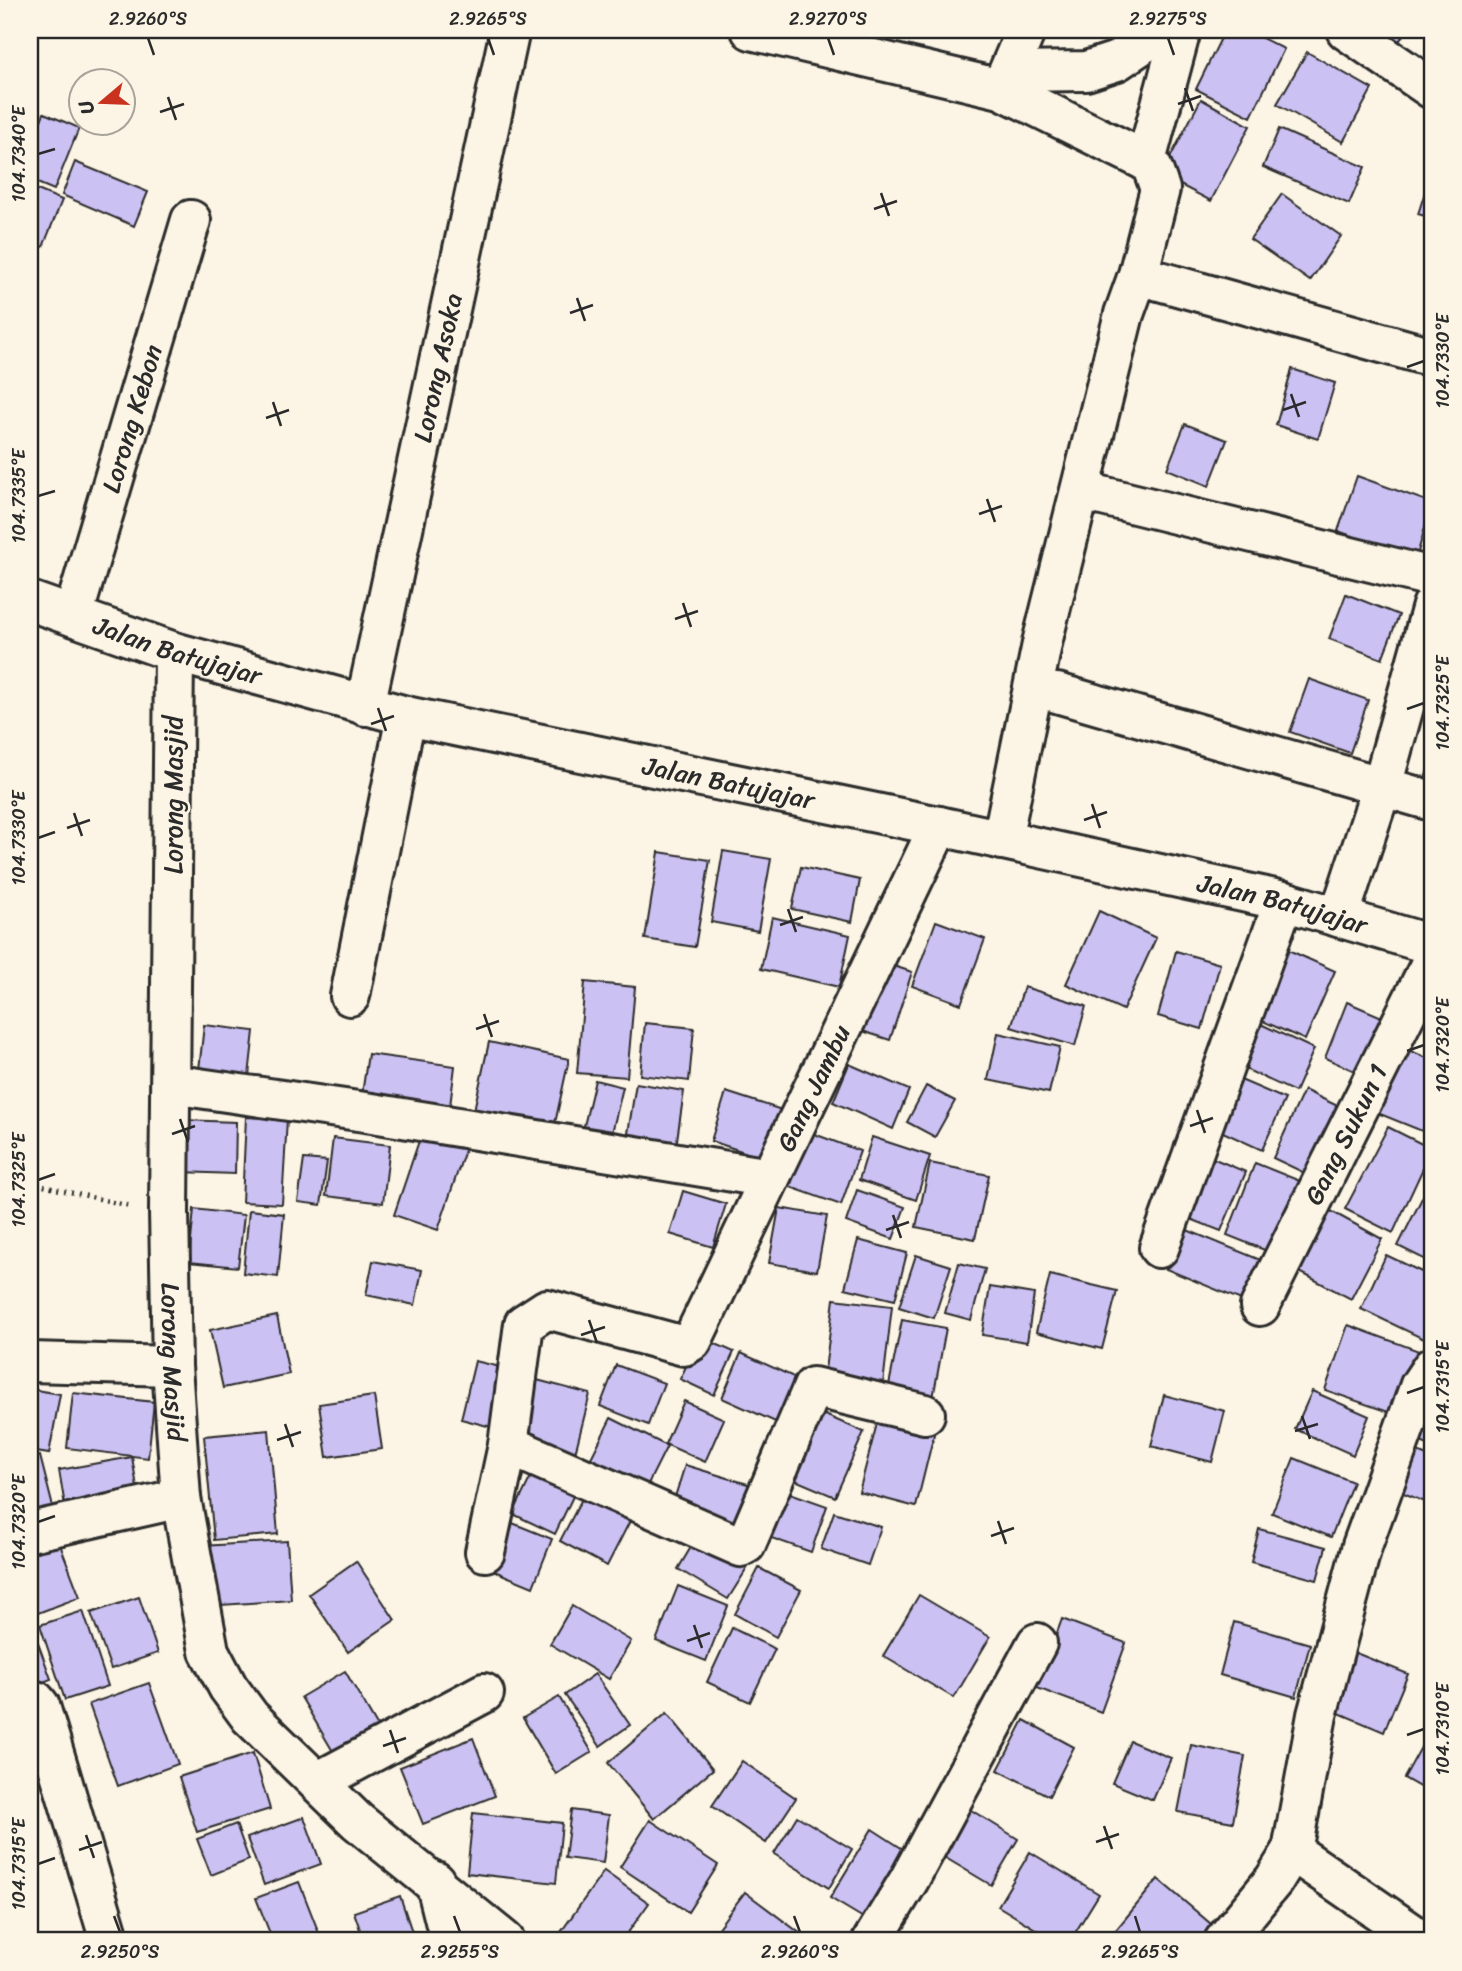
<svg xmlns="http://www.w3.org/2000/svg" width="1462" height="1971" viewBox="0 0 1462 1971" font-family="Sriracha,sans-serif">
  <rect width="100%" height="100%" fill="#fcf5e5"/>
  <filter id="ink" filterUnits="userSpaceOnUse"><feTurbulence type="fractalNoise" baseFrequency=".0143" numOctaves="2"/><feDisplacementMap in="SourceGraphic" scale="14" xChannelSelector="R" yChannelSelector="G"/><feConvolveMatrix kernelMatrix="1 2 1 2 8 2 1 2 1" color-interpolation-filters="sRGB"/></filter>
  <g filter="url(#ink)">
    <!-- building -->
    <g fill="#ccc1f3" stroke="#2b2b2b" stroke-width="2">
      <path d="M1225 30H1246L1284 49 1251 117 1196 89Z"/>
      <path d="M1362 30H1408L1390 52Z"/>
      <path d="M1307 52 1372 89 1343 142 1277 104Z"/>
      <path d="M1201 99 1250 126 1211 201 1161 175Z"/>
      <path d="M44 113 79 128 54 190 30 180V148Z"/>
      <path d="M1279 129 1365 167 1349 204 1263 167Z"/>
      <path d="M75 162 148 192 134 226 62 195Z"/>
      <path d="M1432 170V218L1418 214Z"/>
      <path d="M30 187 62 200 43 247 30 242Z"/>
      <path d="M1282 194 1341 236 1310 281 1250 239Z"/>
      <path d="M1292 369 1335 383 1318 439 1276 425Z"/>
      <path d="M1185 424 1227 440 1209 486 1167 469Z"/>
      <path d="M1357 476 1432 503 1416 559 1338 531Z"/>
      <path d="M1346 594 1399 615 1382 659 1329 639Z"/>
      <path d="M1309 679 1368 700 1350 753 1290 732Z"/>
      <path d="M1432 755V778L1426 776Z"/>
      <path d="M723 851 771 859 758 931 711 922Z"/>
      <path d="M659 852 710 860 695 947 645 939Z"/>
      <path d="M801 867 860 880 852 922 792 909Z"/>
      <path d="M1099 911 1156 938 1123 1010 1066 984Z"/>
      <path d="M772 917 850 935 839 987 761 969Z"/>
      <path d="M936 921 985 939 961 1004 912 986Z"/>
      <path d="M1284 948 1335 971 1305 1040 1254 1017Z"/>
      <path d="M1176 951 1220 964 1202 1029 1158 1016Z"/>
      <path d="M881 962 912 972 890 1040 859 1030Z"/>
      <path d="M585 982 635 987 627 1077 577 1073Z"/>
      <path d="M1024 987 1086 1006 1075 1046 1011 1027Z"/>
      <path d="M1347 1002 1382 1017 1359 1073 1325 1058Z"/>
      <path d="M1250 1019 1314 1049 1295 1092 1230 1062Z"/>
      <path d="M645 1023 694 1028 689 1081 640 1075Z"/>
      <path d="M204 1025 254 1031 249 1076 199 1070Z"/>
      <path d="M998 1033 1060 1047 1049 1093 988 1080Z"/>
      <path d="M489 1042 569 1059 554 1128 474 1110Z"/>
      <path d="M1401 1047 1432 1060V1135L1375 1112Z"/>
      <path d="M368 1054 455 1066 450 1106 362 1094Z"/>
      <path d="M849 1064 909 1090 893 1129 833 1102Z"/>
      <path d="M1236 1078 1285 1099 1262 1150 1214 1128Z"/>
      <path d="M595 1080 623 1087 611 1137 583 1130Z"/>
      <path d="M636 1083 684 1091 675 1154 626 1146Z"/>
      <path d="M926 1086 955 1101 935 1137 907 1122Z"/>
      <path d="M1304 1090 1344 1109 1313 1177 1273 1158Z"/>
      <path d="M726 1092 788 1112 772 1161 711 1141Z"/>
      <path d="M246 1117 287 1119 282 1204 242 1202Z"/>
      <path d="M182 1120 236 1122 235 1174 181 1172Z"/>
      <path d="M1388 1127 1432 1149 1393 1233 1345 1209Z"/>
      <path d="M423 1129 467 1144 438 1230 394 1215Z"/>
      <path d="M809 1132 860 1151 841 1205 790 1187Z"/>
      <path d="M872 1137 930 1156 916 1200 859 1180Z"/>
      <path d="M333 1138 390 1145 383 1203 326 1196Z"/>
      <path d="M1205 1155 1246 1172 1221 1231 1180 1215Z"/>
      <path d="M304 1159 327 1161 321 1205 298 1202Z"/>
      <path d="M930 1163 989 1175 975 1239 916 1227Z"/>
      <path d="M1255 1163 1310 1185 1282 1257 1227 1235Z"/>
      <path d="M1432 1178V1263L1398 1246Z"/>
      <path d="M857 1190 905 1207 893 1239 846 1222Z"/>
      <path d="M683 1191 726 1204 713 1247 670 1234Z"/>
      <path d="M779 1208 827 1216 817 1271 769 1263Z"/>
      <path d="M194 1209 244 1215 238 1267 189 1262Z"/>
      <path d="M249 1210 284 1214 278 1277 243 1273Z"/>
      <path d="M1329 1210 1382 1239 1351 1299 1296 1270Z"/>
      <path d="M1182 1228 1263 1261 1246 1302 1166 1269Z"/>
      <path d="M858 1240 907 1253 895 1300 845 1288Z"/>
      <path d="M916 1255 951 1266 934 1318 899 1307Z"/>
      <path d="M1386 1255 1432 1277V1331L1428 1341 1361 1309Z"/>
      <path d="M373 1261 422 1270 415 1305 366 1295Z"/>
      <path d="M959 1263 985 1269 971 1320 945 1313Z"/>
      <path d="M1050 1275 1117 1291 1102 1349 1036 1332Z"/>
      <path d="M990 1287 1034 1294 1027 1342 982 1335Z"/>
      <path d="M834 1299 892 1306 882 1393 823 1386Z"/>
      <path d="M277 1316 289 1374 223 1388 210 1330Z"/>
      <path d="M902 1320 946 1328 931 1409 886 1400Z"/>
      <path d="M1348 1325 1419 1351 1397 1415 1325 1390Z"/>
      <path d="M700 1337 734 1352 714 1395 680 1379Z"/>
      <path d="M741 1353 809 1384 789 1428 722 1398Z"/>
      <path d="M475 1361 513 1370 499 1429 461 1419Z"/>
      <path d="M616 1365 664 1383 648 1425 600 1406Z"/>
      <path d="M537 1380 590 1394 573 1461 520 1447Z"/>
      <path d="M30 1389 60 1394 49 1454 30 1451Z"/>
      <path d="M1312 1391 1369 1416 1353 1455 1295 1429Z"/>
      <path d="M73 1393 154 1402 148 1458 67 1448Z"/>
      <path d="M1432 1394V1447L1403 1434Z"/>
      <path d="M1164 1395 1225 1411 1212 1462 1151 1446Z"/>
      <path d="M374 1396 382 1449 327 1457 319 1404Z"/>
      <path d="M684 1401 724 1419 705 1462 665 1444Z"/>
      <path d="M809 1408 864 1432 835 1497 781 1474Z"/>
      <path d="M880 1412 936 1426 916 1507 859 1492Z"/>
      <path d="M611 1418 667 1446 640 1500 584 1472Z"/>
      <path d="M269 1430 278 1534 214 1540 204 1436Z"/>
      <path d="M1410 1449 1432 1458V1505L1394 1489Z"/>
      <path d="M40 1456 55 1515 30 1521V1459Z"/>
      <path d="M132 1457 140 1505 67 1518 59 1470Z"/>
      <path d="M1294 1458 1353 1482 1331 1537 1272 1513Z"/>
      <path d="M685 1465 751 1485 736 1536 669 1516Z"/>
      <path d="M535 1468 577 1488 555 1534 513 1514Z"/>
      <path d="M776 1488 827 1506 811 1552 760 1534Z"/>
      <path d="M585 1493 632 1517 607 1566 560 1541Z"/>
      <path d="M834 1512 881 1527 868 1565 821 1549Z"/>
      <path d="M505 1520 552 1539 533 1587 487 1568Z"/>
      <path d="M54 1529 80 1597 30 1616V1539Z"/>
      <path d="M1259 1529 1326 1547 1317 1580 1251 1562Z"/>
      <path d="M697 1537 748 1567 728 1599 678 1569Z"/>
      <path d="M287 1541 291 1600 207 1606 202 1546Z"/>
      <path d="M356 1561 395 1620 348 1652 309 1594Z"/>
      <path d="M759 1568 801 1590 776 1637 735 1614Z"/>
      <path d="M678 1586 728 1606 706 1661 656 1641Z"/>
      <path d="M919 1595 990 1637 954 1698 883 1656Z"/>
      <path d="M139 1597 158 1653 111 1669 91 1613Z"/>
      <path d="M572 1606 631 1641 609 1679 550 1644Z"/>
      <path d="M83 1611 108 1686 65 1700 40 1625Z"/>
      <path d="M1062 1619 1126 1643 1101 1712 1037 1688Z"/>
      <path d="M30 1621 51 1679 30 1687Z"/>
      <path d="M1234 1622 1310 1644 1296 1697 1220 1675Z"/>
      <path d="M732 1628 775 1649 750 1702 707 1682Z"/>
      <path d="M1351 1651 1408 1674 1384 1732 1327 1708Z"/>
      <path d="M345 1671 382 1734 338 1760 301 1697Z"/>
      <path d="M595 1674 630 1725 600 1746 565 1695Z"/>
      <path d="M149 1683 178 1764 118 1786 89 1704Z"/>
      <path d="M559 1697 592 1752 556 1774 523 1718Z"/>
      <path d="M667 1713 713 1769 654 1819 608 1763Z"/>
      <path d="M1024 1720 1074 1747 1049 1796 998 1770Z"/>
      <path d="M1430 1731 1432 1732V1794L1404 1778Z"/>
      <path d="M473 1738 495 1796 423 1824 400 1767Z"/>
      <path d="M1130 1741 1171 1758 1153 1800 1112 1783Z"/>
      <path d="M1191 1745 1245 1756 1233 1822 1178 1812Z"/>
      <path d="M253 1753 270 1809 197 1832 179 1777Z"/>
      <path d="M742 1761 796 1798 766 1843 712 1806Z"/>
      <path d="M958 1802 1018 1839 991 1885 929 1848Z"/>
      <path d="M571 1810 609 1815 603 1863 565 1858Z"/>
      <path d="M473 1813 562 1823 556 1883 467 1873Z"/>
      <path d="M797 1816 852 1849 829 1888 774 1854Z"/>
      <path d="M304 1817 321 1864 264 1885 247 1838Z"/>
      <path d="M650 1820 718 1865 688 1912 620 1867Z"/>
      <path d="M236 1824 249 1860 211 1875 197 1839Z"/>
      <path d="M872 1829 906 1851 865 1919 830 1898Z"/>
      <path d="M1030 1852 1099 1894 1070 1941H1055L998 1906Z"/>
      <path d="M604 1871 649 1903 622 1941H574L561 1932Z"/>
      <path d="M1158 1879 1218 1930 1209 1941H1116L1110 1937Z"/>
      <path d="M299 1882 322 1941H273L256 1898Z"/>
      <path d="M745 1892 801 1934 796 1941H708Z"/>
      <path d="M400 1896 415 1941H364L354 1912Z"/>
    </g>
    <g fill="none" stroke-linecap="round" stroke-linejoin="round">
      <!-- street casing -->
      <g stroke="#2b2b2b" stroke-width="44">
        <g id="street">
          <path d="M751 30 1001 89 1146 161 1152 167 1160 189 1138 275 1124 314 1043 639 1002 840"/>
          <path d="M1346 30 1432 89"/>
          <path d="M1011 72 1086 71 1117 61 1163 30"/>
          <path d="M1001 89 1026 30"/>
          <path d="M1146 161 1181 30"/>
          <path d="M1138 275 1432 357"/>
          <path d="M1082 491 1432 577"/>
          <path id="s1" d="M30 601 174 652 406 716 939 826 1284 901 1432 945"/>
          <path id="s2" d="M73 616 191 220"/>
          <path id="s3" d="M174 652 169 1212 172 1366 181 1498 209 1651 228 1687 250 1717 357 1821 505 1941"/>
          <path d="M1057 693 1432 801"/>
          <path id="s4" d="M365 706 510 30"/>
          <path d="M1339 917 1382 786 1432 606"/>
          <path d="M350 996 406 716"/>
          <path d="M171 1084 372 1113 770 1178"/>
          <path d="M1159 1248 1284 901"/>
          <path id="s5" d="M1260 1306 1432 961"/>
          <path d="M30 1362 172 1366"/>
          <path d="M508 1445 741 1547 746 1544 813 1387 925 1414"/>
          <path d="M30 1532 181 1498"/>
          <path id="s6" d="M485 1552 508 1445 524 1324 547 1309 684 1346 692 1341 939 826"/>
          <path d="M30 1700 36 1701 40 1706 110 1941"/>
          <path d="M317 1782 484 1693"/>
          <path d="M1292 1851 1423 1941"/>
          <path d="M435 1881 450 1941"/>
          <path d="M872 1941 909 1880 1037 1643"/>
          <path d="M1224 1941 1274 1880 1292 1851 1317 1715 1362 1546 1420 1385 1432 1367"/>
        </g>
      </g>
      <!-- path -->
      <path stroke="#2b2b2b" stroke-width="4.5" stroke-dasharray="2 5" stroke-linecap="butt" d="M30 1183 130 1206"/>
      <!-- street -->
      <use href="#street" stroke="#fcf5e5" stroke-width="38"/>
    </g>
  </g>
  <!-- ticks -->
  <path fill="none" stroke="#2b2b2b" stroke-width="2.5" d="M148 38 154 55M488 38 494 55M828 38 834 55M1168 38 1174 55M1185 88 1193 111M168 97 176 120M1178 104 1201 96M160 112 184 104M38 154 55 149M881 193 889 216M874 209 897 201M577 298 585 321M570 313 593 305M1407 367 1424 361M1291 394 1299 417M273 402 281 426M1283 410 1306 402M266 418 289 410M38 496 55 491M987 499 995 522M979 514 1002 506M683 603 691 627M675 619 698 611M378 708 386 731M1407 709 1424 703M371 724 394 716M1092 804 1100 828M74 813 82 836M1084 820 1107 812M67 828 90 820M38 838 55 832M788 909 796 932M780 925 803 917M484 1014 492 1037M476 1029 499 1021M1407 1051 1424 1045M1197 1110 1205 1133M180 1119 188 1142M1190 1126 1213 1118M172 1134 195 1126M38 1180 55 1174M893 1215 901 1238M886 1230 909 1222M589 1320 597 1343M581 1335 605 1327M1407 1393 1424 1387M1302 1416 1310 1439M285 1424 293 1447M1295 1431 1318 1424M277 1440 301 1432M998 1521 1006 1544M38 1522 55 1516M991 1536 1014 1528M694 1625 702 1648M687 1641 710 1633M390 1730 398 1753M1407 1735 1424 1729M383 1746 406 1738M1104 1826 1112 1849M86 1835 94 1858M1096 1842 1119 1834M79 1850 102 1842M38 1864 55 1858M114 1916 120 1932M454 1916 460 1932M794 1916 800 1932M1135 1916 1140 1932"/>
  <g text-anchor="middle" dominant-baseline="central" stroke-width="5" stroke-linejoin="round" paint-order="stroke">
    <!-- street labels -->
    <g font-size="26" fill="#2b2b2b" stroke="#fcf5e5">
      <text stroke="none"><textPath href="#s4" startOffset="346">Lorong Asoka</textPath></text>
      <text stroke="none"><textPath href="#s2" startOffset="206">Lorong Kebon</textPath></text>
      <text stroke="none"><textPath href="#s1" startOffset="156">Jalan Batujajar</textPath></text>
      <text stroke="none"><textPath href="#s1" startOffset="723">Jalan Batujajar</textPath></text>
      <text transform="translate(173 795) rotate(-90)">Lorong Masjid</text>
      <text stroke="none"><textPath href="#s1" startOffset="1290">Jalan Batujajar</textPath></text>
      <text stroke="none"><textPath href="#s6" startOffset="691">Gang Jambu</textPath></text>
      <text stroke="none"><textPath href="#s5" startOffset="192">Gang Sukun 1</textPath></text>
      <text stroke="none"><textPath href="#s3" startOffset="710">Lorong Masjid</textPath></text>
    </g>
  </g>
  <!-- margin -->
  <rect width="1462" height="1971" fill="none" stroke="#fcf5e5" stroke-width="77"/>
  <!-- north arrow -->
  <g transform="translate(102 102) rotate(251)"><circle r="33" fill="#fcf5e5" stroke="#a8a49b" stroke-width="2"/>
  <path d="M0-5L12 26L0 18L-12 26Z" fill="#c8321e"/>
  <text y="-10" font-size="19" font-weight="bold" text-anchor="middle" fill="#2b2b2b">U</text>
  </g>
  <rect x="38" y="38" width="1386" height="1894" fill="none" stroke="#2b2b2b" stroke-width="2.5"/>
  <g font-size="18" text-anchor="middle" fill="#2b2b2b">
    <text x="148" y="25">2.9260°S</text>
    <text x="488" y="25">2.9265°S</text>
    <text x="828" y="25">2.9270°S</text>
    <text x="1168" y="25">2.9275°S</text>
    <text transform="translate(19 154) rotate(-90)" y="6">104.7340°E</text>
    <text transform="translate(1443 361) rotate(-90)" y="6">104.7330°E</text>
    <text transform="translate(19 496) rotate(-90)" y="6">104.7335°E</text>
    <text transform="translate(1443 703) rotate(-90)" y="6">104.7325°E</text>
    <text transform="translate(19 838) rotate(-90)" y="6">104.7330°E</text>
    <text transform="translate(1443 1045) rotate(-90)" y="6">104.7320°E</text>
    <text transform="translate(19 1180) rotate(-90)" y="6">104.7325°E</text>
    <text transform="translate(1443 1387) rotate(-90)" y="6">104.7315°E</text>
    <text transform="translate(19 1522) rotate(-90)" y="6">104.7320°E</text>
    <text transform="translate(1443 1729) rotate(-90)" y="6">104.7310°E</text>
    <text transform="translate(19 1864) rotate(-90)" y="6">104.7315°E</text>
    <text x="120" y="1958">2.9250°S</text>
    <text x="460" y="1958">2.9255°S</text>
    <text x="800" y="1958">2.9260°S</text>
    <text x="1140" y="1958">2.9265°S</text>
  </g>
</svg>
